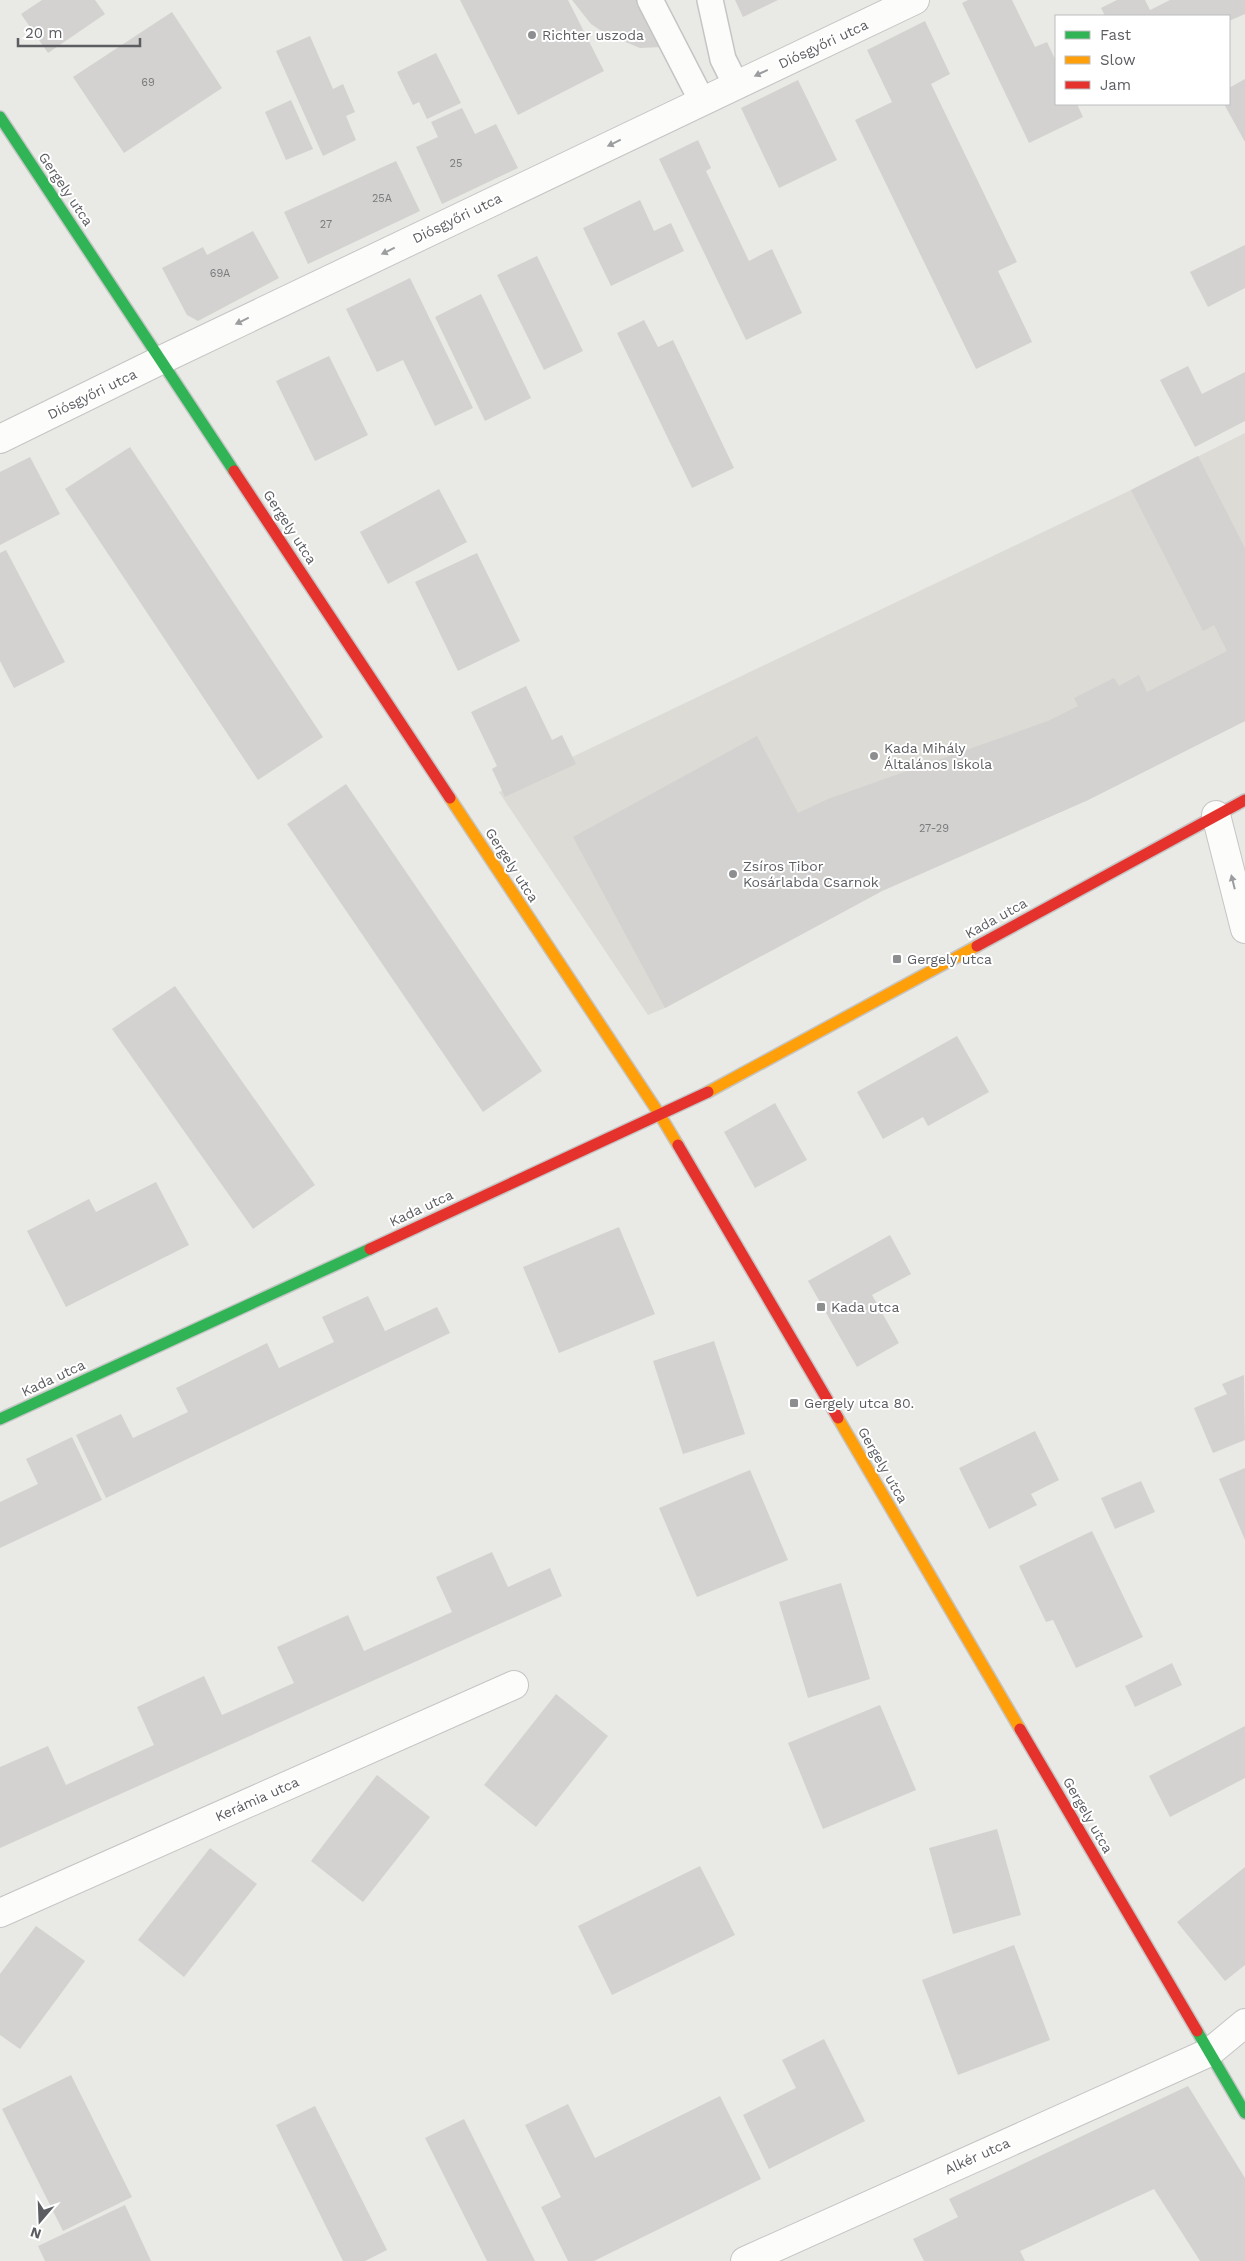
<svg xmlns="http://www.w3.org/2000/svg" width="1245" height="2261" viewBox="0 0 1245 2261" font-family="'Work Sans',sans-serif">
  <rect width="100%" height="100%" fill="#e9e9e5"/>
  <!-- education -->
  <path fill="#dcdbd5" d="M1245 433V721L1088 800 882 891 665 1008 648 1015 499 792 1131 490Z"/>
  <!-- building -->
  <g fill="#d3d2d0">
    <path d="M42 0H95L105 14 48 53 21 14Z"/>
    <path d="M460 0H568L604 71 518 115Z"/>
    <path d="M572 0H637L662 47 640 48 606 34 591 24Z"/>
    <path d="M735 0H778L743 17Z"/>
    <path d="M968 0H1012L1035 47 1047 42 1056 61V104H1077L1083 117 1029 143 962 3Z"/>
    <path d="M1117 0H1145L1150 10 1170 0H1245V14L1229 21V16H1105L1101 8Z"/>
    <path d="M172 12 222 88 124 153 73 77Z"/>
    <path d="M925 21 950 74 931 84 1017 262 998 271 1032 342 976 369 855 120 892 102 867 50Z"/>
    <path d="M310 36 333 89 343 84 355 112 346 116 356 140 323 156 276 51Z"/>
    <path d="M436 53 461 103 427 119 419 102 413 105 397 72Z"/>
    <path d="M1245 79V142L1224 104H1229V88Z"/>
    <path d="M798 80 837 160 779 188 741 108Z"/>
    <path d="M291 100 313 149 286 160 265 112Z"/>
    <path d="M462 108 475 134 496 124 518 168 442 204 416 147 438 137 431 122Z"/>
    <path d="M698 140 711 168 706 171 749 261 772 249 802 313 746 340 659 159Z"/>
    <path d="M396 161 420 211 308 264 284 212Z"/>
    <path d="M640 200 654 231 671 223 684 251 611 286 583 228Z"/>
    <path d="M253 231 279 278 198 321 187 315 162 268 203 247 207 255Z"/>
    <path d="M1245 245V288L1208 307 1190 272Z"/>
    <path d="M537 256 583 351 544 370 497 275Z"/>
    <path d="M410 278 473 408 435 426 403 360 377 372 346 309Z"/>
    <path d="M481 294 531 398 485 421 435 317Z"/>
    <path d="M644 320 658 347 673 340 734 468 692 488 617 333Z"/>
    <path d="M329 356 368 435 315 461 276 381Z"/>
    <path d="M1188 366 1202 394 1245 372V421L1195 447 1160 380Z"/>
    <path d="M130 447 323 737 258 780 65 489Z"/>
    <path d="M1198 456 1245 548V721L1088 800 882 891 665 1008 573 837 757 736 798 813 828 799 1048 721 1078 706 1074 698 1114 678 1119 686 1139 675 1147 692 1227 651 1214 625 1203 631 1131 490Z"/>
    <path d="M30 457 60 514 0 545V472Z"/>
    <path d="M439 489 467 542 388 584 360 532Z"/>
    <path d="M6 550 65 662 14 688 0 661V553Z"/>
    <path d="M477 553 520 641 458 671 415 582Z"/>
    <path d="M526 686 552 740 562 735 576 764 505 797 492 769 497 766 471 712Z"/>
    <path d="M346 784 542 1071 483 1112 287 824Z"/>
    <path d="M175 986 315 1185 253 1229 112 1029Z"/>
    <path d="M957 1036 989 1092 928 1126 923 1117 883 1139 857 1092Z"/>
    <path d="M775 1103 807 1160 755 1188 724 1132Z"/>
    <path d="M156 1182 189 1245 66 1307 27 1231 89 1199 96 1212Z"/>
    <path d="M619 1227 655 1314 559 1353 523 1267Z"/>
    <path d="M890 1235 911 1274 872 1295 899 1343 857 1367 808 1281Z"/>
    <path d="M368 1296 385 1331 437 1307 450 1333 106 1498 76 1435 121 1414 133 1438 188 1412 176 1388 267 1343 279 1368 334 1342 322 1317Z"/>
    <path d="M714 1341 745 1434 683 1454 653 1361Z"/>
    <path d="M1244 1375 1245 1440 1213 1453 1194 1408 1227 1394 1222 1384Z"/>
    <path d="M1035 1431 1059 1480 1031 1494 1037 1505 989 1529 959 1468Z"/>
    <path d="M72 1437 102 1500 0 1548V1502L38 1484 26 1459Z"/>
    <path d="M1245 1468V1540L1219 1479Z"/>
    <path d="M750 1470 788 1560 697 1597 659 1508Z"/>
    <path d="M1141 1481 1155 1512 1115 1529 1101 1498Z"/>
    <path d="M1092 1531 1143 1637 1076 1668 1053 1620 1046 1622 1019 1566Z"/>
    <path d="M492 1552 508 1587 550 1568 562 1596 0 1848V1767L48 1746 66 1785 154 1745 137 1707 204 1676 222 1715 294 1683 277 1647 348 1615 364 1651 452 1612 436 1577Z"/>
    <path d="M841 1583 870 1679 808 1698 779 1602Z"/>
    <path d="M1172 1663 1182 1685 1135 1707 1125 1686Z"/>
    <path d="M556 1694 608 1736 536 1827 484 1785Z"/>
    <path d="M880 1705 916 1790 823 1829 788 1743Z"/>
    <path d="M1245 1726V1778L1170 1817 1149 1776Z"/>
    <path d="M377 1775 430 1817 363 1902 311 1861Z"/>
    <path d="M997 1829 1021 1915 953 1934 929 1848Z"/>
    <path d="M210 1848 257 1884 184 1977 138 1940Z"/>
    <path d="M700 1866 735 1935 612 1995 578 1926Z"/>
    <path d="M1245 1867V1965L1225 1981 1177 1922Z"/>
    <path d="M36 1926 85 1961 20 2049 0 2035V1974Z"/>
    <path d="M1014 1945 1050 2040 958 2075 922 1980Z"/>
    <path d="M824 2039 865 2121 769 2169 743 2115 796 2088 782 2060Z"/>
    <path d="M71 2075 132 2197 63 2231 2 2109Z"/>
    <path d="M1188 2086 1245 2178V2261H1200L1154 2189 1020 2251 1025 2261H924L913 2239 958 2217 949 2199Z"/>
    <path d="M720 2096 761 2179 594 2261H568L541 2207 561 2197 525 2125 568 2104 595 2158Z"/>
    <path d="M315 2106 387 2250 365 2261H343L276 2125Z"/>
    <path d="M464 2119 535 2261H487L425 2138Z"/>
    <path d="M125 2205 151 2261H45L38 2246Z"/>
  </g>
  <g fill="none" stroke-linecap="round" stroke-linejoin="round">
    <!-- lane casing -->
    <g stroke="#c5c5c5" stroke-width="28">
      <g id="lane">
        <path d="M650 0 702 101"/>
        <path d="M710 0 723 59 736 85"/>
      </g>
    </g>
    <!-- street casing -->
    <g stroke="#c5c5c5" stroke-width="30">
      <g id="street">
        <path d="M0 439 161 360 915 0"/>
        <path d="M1216 815 1245 929"/>
        <path d="M0 1913 514 1685"/>
        <path d="M745 2261 1210 2052 1245 2023"/>
      </g>
    </g>
    <!-- fast casing -->
    <g stroke="#c5c5c5" stroke-width="14">
      <g id="fast">
        <path d="M0 117 234 471"/>
        <path d="M0 1419 370 1249"/>
        <path d="M1197 2031 1245 2113"/>
      </g>
    </g>
    <!-- slow casing -->
    <g stroke="#c5c5c5" stroke-width="14">
      <g id="slow">
        <path d="M450 798 660 1115 678 1145"/>
        <path d="M708 1092 977 946"/>
        <path d="M838 1418 1020 1729"/>
      </g>
    </g>
    <!-- jam casing -->
    <g stroke="#c5c5c5" stroke-width="14">
      <g id="jam">
        <path d="M234 471 450 798"/>
        <path d="M977 946 1245 800"/>
        <path d="M678 1145 838 1418"/>
        <path d="M370 1249 708 1092"/>
        <path d="M1020 1729 1197 2031"/>
      </g>
    </g>
    <!-- lane -->
    <use href="#lane" stroke="#fcfcfb" stroke-width="25"/>
    <!-- street -->
    <use href="#street" stroke="#fcfcfb" stroke-width="28"/>
    <!-- fast -->
    <use href="#fast" stroke="#30b455" stroke-width="11"/>
    <!-- slow -->
    <use href="#slow" stroke="#ff9f0a" stroke-width="11"/>
    <!-- jam -->
    <use href="#jam" stroke="#e5322d" stroke-width="11"/>
  </g>
  <!-- one-way arrows -->
  <defs><path id="oneway-solid" d="M-6-.8H1V-3.2L6.5 0L1 3.2V.8H-6Z" transform="scale(1.25)"/></defs>
  <g fill="#9b9d9f">
    <use href="#oneway-solid" transform="translate(761 73) rotate(155)"/>
    <use href="#oneway-solid" transform="translate(614 143) rotate(154)"/>
    <use href="#oneway-solid" transform="translate(388 251) rotate(154)"/>
    <use href="#oneway-solid" transform="translate(242 321) rotate(154)"/>
    <use href="#oneway-solid" transform="translate(1233 882) rotate(-104)"/>
  </g>
  <!-- markers -->
  <g fill="#8d8e8f" stroke="#fff" stroke-width="2">
    <circle cx="532" cy="35" r="5"/>
    <circle cx="874" cy="756" r="5"/>
    <circle cx="733" cy="874" r="5"/>
    <rect x="892" y="954" width="10" height="10" rx="2.5"/>
    <rect x="816" y="1302" width="10" height="10" rx="2.5"/>
    <rect x="789" y="1398" width="10" height="10" rx="2.5"/>
  </g>
  <g text-anchor="middle" dominant-baseline="central" stroke-width="4" stroke-linejoin="round" paint-order="stroke">
    <!-- number labels -->
    <g font-size="11" fill="#7a7b7d">
      <text x="148" y="82">69</text>
      <text x="456" y="163">25</text>
      <text x="382" y="198">25A</text>
      <text x="326" y="224">27</text>
      <text x="220" y="273">69A</text>
      <text x="934" y="828">27-29</text>
    </g>
    <!-- poi labels -->
    <g font-size="14" fill="#5b5d61" stroke="#fff" text-anchor="start">
      <text x="542" y="35">Richter uszoda</text>
      <text x="884" y="748">Kada Mihály<tspan x="884" dy="16">Általános Iskola</tspan></text>
      <text x="743" y="866">Zsíros Tibor<tspan x="743" dy="16">Kosárlabda Csarnok</tspan></text>
      <text x="907" y="959">Gergely utca</text>
      <text x="831" y="1307">Kada utca</text>
      <text x="804" y="1403">Gergely utca 80.</text>
    </g>
    <!-- street labels -->
    <g font-size="14" fill="#5b5d61" stroke="#fff">
      <text transform="translate(823 44) rotate(-25)">Diósgyőri utca</text>
      <text transform="translate(66 189) rotate(56)">Gergely utca</text>
      <text transform="translate(457 218) rotate(-26)">Diósgyőri utca</text>
      <text transform="translate(92 394) rotate(-26)">Diósgyőri utca</text>
      <text transform="translate(290 527) rotate(57)">Gergely utca</text>
      <text transform="translate(512 865) rotate(57)">Gergely utca</text>
      <text transform="translate(996 918) rotate(-29)">Kada utca</text>
      <text transform="translate(421 1208) rotate(-25)">Kada utca</text>
      <text transform="translate(53 1378) rotate(-25)">Kada utca</text>
      <text transform="translate(883 1465) rotate(60)">Gergely utca</text>
      <text transform="translate(257 1799) rotate(-24)">Kerámia utca</text>
      <text transform="translate(1088 1815) rotate(60)">Gergely utca</text>
      <text transform="translate(977 2156) rotate(-24)">Alkér utca</text>
    </g>
  </g>
  <!-- legend -->
  <rect x="1055" y="15" width="175" height="90" fill="#ffffff" stroke="#bdbec0"/>
  <rect x="1065" y="31" width="25" height="8" fill="#30b455" stroke="#bdbec0"/>
  <text x="1100" y="40" font-size="15" fill="#5b5d61">Fast</text>
  <rect x="1065" y="56" width="25" height="8" fill="#ff9f0a" stroke="#bdbec0"/>
  <text x="1100" y="65" font-size="15" fill="#5b5d61">Slow</text>
  <rect x="1065" y="81" width="25" height="8" fill="#e5322d" stroke="#bdbec0"/>
  <text x="1100" y="90" font-size="15" fill="#5b5d61">Jam</text>
  <!-- north arrow -->
  <g transform="translate(40 2221) rotate(199)" stroke="#ffffff" stroke-width="4" paint-order="stroke">
  <path d="M0-4L9 19L0 12L-9 19Z" fill="#5b5d61"/>
  <text y="-8" font-size="14" font-weight="bold" text-anchor="middle" fill="#5b5d61">N</text>
  </g>
  <!-- scale -->
  <path d="M18 38v8h122v-8" fill="none" stroke="#5b5d61" stroke-width="2.5"/>
  <text x="25" y="38" font-size="15" fill="#5b5d61" stroke="#ffffff" stroke-width="4" paint-order="stroke">20 m</text>
</svg>
